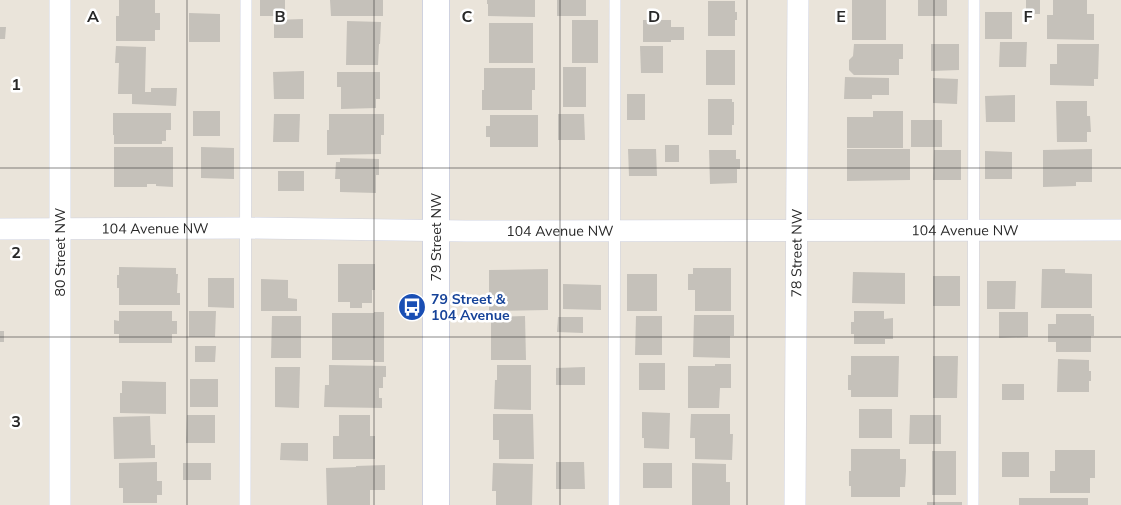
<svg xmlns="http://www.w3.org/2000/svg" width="1121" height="505" viewBox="0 0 1121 505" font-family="Mulish,sans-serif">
  <rect width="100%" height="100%" fill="#eae4da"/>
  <!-- building -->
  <g fill="#c5c1ba">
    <path d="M119 0H155V13H160V30H155V41H116V16H119Z"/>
    <rect x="260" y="0" width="25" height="16"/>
    <path d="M330 0H383V16H331Z"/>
    <path d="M487 0H535V17L488 16V4H487Z"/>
    <rect x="557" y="0" width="29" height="16"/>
    <rect x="852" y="0" width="34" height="40"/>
    <rect x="918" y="0" width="29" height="16"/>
    <rect x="1026" y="0" width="14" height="14"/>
    <path d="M1053 0H1087V14H1094V40L1047 39V15H1053Z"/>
    <path d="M708 1H735V12H737V20H735V36H708Z"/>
    <rect x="985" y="12" width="27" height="27"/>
    <path d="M189 13 220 14V42H189Z"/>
    <path d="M303 19V38H274V20Z"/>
    <rect x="572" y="20" width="26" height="43"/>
    <path d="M643 20H671V27H684V40H671V42H643Z"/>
    <path d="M347 21 381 22 380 44H379L378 65H346Z"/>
    <rect x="489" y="23" width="44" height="40"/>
    <path d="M0 27H6L5 39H0Z"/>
    <path d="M1000 42H1027L1026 67H999Z"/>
    <path d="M854 44H903V59H899V75H854L849 70V60L853 56Z"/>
    <path d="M931 44H959V70L931 71Z"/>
    <path d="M1057 44H1099L1098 79H1094V86L1050 85V64H1057Z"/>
    <path d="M116 46 146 47 145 92H151V88H177L176 106 132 104V94H118L119 63H115Z"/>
    <path d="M640 46H663V73H641Z"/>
    <rect x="706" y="50" width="29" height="35"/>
    <rect x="563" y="67" width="23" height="40"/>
    <path d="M484 68H535V90H532V110H482V90H484Z"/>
    <path d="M304 71V99H274L273 72Z"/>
    <path d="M337 72H380V99H376V108L341 109V87H337Z"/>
    <path d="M845 77 889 78V95H872V99H844Z"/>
    <path d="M933 78 958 79 957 104 933 103Z"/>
    <rect x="627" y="94" width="18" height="26"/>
    <path d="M1015 95V122H986L985 96Z"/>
    <path d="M708 99H732V102H734V125H732V135H708Z"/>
    <path d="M1056 101H1087V116H1090L1091 132H1087V142H1057Z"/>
    <rect x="193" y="111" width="27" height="25"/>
    <path d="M873 111H903V148H847V117H873Z"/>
    <path d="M113 113H171V130H166V141H162V144H114V135H113Z"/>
    <path d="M274 114H300L299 142H273Z"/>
    <path d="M329 114H384V135H381V154L327 155V130H329Z"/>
    <path d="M558 114H584L585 140H558Z"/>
    <path d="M490 115H538V147H490V137H486V126H490Z"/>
    <rect x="911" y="120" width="31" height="27"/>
    <rect x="665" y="145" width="14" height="17"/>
    <path d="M114 147H173V187L156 186V184H147V187H114Z"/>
    <path d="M201 147 234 148V179L201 178Z"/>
    <path d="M628 149H656L657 176H629Z"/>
    <path d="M847 149H910V180L847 181Z"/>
    <path d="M1092 149V182H1076V186L1043 187V150Z"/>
    <path d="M709 150H736V159H740V169H737V183L710 184Z"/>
    <path d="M934 150H961V180H933Z"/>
    <path d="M985 151 1012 152V179H985Z"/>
    <path d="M340 158 379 159V175H376V193L340 192V179H335L336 162H340Z"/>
    <rect x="278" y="171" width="26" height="20"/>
    <path d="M338 264H375V290H372V303H362V308H350V302H338Z"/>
    <path d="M119 267 176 268V274H178L177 293H180V305H119V288H117V275H119Z"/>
    <path d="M693 268H731V311H695V290H688V274H693Z"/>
    <path d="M548 269V310L489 311V270Z"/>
    <path d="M1042 269H1065V273L1092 274V308H1041Z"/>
    <path d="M853 272 905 273V304L852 303Z"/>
    <rect x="627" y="274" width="30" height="37"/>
    <rect x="933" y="276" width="27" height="30"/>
    <path d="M208 278H234V308L208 307Z"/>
    <path d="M261 279 288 280V298L297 299V311H261Z"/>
    <path d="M987 281H1016L1015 309H987Z"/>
    <path d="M563 284 601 285V310L563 309Z"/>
    <path d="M119 311H172V321H177V334H172V343H119V334H114V320L119 321Z"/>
    <path d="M189 311H216L215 337H189Z"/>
    <path d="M854 311H884V319L893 318V339H885V344H854V334H851V322H854Z"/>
    <path d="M374 312H384V362H374V360H332V313H374Z"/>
    <path d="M999 312H1028V337L999 338Z"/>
    <path d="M1056 314H1091V316H1094V336H1091V352H1056V342H1048V324H1056Z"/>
    <path d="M694 315H734V336H730V358L693 357Z"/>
    <path d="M272 316H301V358H271Z"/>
    <path d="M525 316 526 360H491V317Z"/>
    <path d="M636 316H662V355H635Z"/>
    <path d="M558 317H583V333L557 332Z"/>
    <rect x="0" y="331" width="4" height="11"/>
    <path d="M195 346H216L215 362H195Z"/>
    <path d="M851 356H899L898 397H851V390H848V375H851Z"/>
    <path d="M933 356H958L957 398H933Z"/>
    <path d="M1058 359 1089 360V371H1091V381H1089V392H1057Z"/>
    <rect x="639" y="363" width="26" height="27"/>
    <path d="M715 364H731V388H720L719 408H688V366H715Z"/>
    <path d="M329 365 386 366V377H383V388H379V398H382V408L324 407 325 385H329Z"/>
    <path d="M497 365H531V410L494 409 495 380H497Z"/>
    <path d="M275 367H300L299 408 275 407Z"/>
    <path d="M585 367V385H556V368Z"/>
    <rect x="190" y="379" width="28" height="28"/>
    <path d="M122 381 166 382V414L120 413V393H122Z"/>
    <rect x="1002" y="384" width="22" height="16"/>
    <rect x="859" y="409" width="33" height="29"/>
    <path d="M642 412 670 413 669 449 644 448V438H642Z"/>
    <path d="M493 414H533L534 459H499V440H493Z"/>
    <path d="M691 414H730V434H733L732 460 695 459V438H690Z"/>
    <path d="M187 415H215V443H186Z"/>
    <path d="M339 415H370V436H375V459H333V436H339Z"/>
    <path d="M910 415H941V444H909Z"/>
    <path d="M150 416 151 445H155V458L114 459 113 417Z"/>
    <path d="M281 443H308V461L280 460Z"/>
    <path d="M851 449H900V459H906V471L905 487H900V497H851V486H849V471H851Z"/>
    <path d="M1055 450H1095V478H1090V493H1050V471H1055Z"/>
    <rect x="932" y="451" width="24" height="44"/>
    <rect x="1002" y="452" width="27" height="25"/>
    <path d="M157 462V481H162V495H157V503H123V488H119V463Z"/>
    <path d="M556 462H584L585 489H556Z"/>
    <rect x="183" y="463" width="28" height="17"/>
    <path d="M493 463 533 464 532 505H496V491H492Z"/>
    <rect x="643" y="463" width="29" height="25"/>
    <path d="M692 463 726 464V482H730V505H692Z"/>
    <path d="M385 465V490H370V505H327L326 468 356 467V466Z"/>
    <rect x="1019" y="498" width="69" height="7"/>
    <rect x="927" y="502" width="35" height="3"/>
  </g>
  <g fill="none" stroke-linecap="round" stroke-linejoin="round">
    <!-- service casing -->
    <g stroke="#cfd2e0" stroke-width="12">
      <g id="service">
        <path d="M245 505 246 0"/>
        <path d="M614 505 615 0"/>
        <path d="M973 505 974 0"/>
      </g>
    </g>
    <!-- minor casing -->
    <g stroke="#cfd2e0" stroke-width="22">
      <g id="minor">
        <path id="s1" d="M0 229 245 228 466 231 1121 230"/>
        <path d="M60 505V0"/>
        <path id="s2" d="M795 505 798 0"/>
      </g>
    </g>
    <!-- tertiary casing -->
    <g stroke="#cfd2e0" stroke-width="28">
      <path id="tertiary" d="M436 505V0"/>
    </g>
    <!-- service -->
    <use href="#service" stroke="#fff" stroke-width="11"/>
    <!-- minor -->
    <use href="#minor" stroke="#fff" stroke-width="21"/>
    <!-- tertiary -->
    <use href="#tertiary" stroke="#fff" stroke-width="26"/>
  </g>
  <!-- grid -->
  <path fill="none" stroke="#282828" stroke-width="1" stroke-opacity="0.55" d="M187 0V505M374 0V505M560 0V505M747 0V505M934 0V505M0 168H1121M0 337H1121"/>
  <!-- icons -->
  <defs>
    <g id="bus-disc" transform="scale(1.4375)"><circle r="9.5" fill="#1a4fb4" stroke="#fff"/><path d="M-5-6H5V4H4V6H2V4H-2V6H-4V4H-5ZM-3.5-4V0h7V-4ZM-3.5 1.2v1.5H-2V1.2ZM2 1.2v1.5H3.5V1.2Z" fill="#fff"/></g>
  </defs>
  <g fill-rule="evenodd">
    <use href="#bus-disc" x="412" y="307"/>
  </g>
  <g text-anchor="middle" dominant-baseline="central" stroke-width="5" stroke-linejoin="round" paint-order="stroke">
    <!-- street labels -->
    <g font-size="14" fill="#282828" stroke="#fff">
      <text stroke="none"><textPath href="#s1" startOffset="155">104 Avenue NW</textPath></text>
      <text stroke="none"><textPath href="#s1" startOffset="560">104 Avenue NW</textPath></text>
      <text stroke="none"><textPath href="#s1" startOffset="965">104 Avenue NW</textPath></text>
      <text transform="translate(436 237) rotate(-90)">79 Street NW</text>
      <text transform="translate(60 252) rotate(-90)">80 Street NW</text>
      <text stroke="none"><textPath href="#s2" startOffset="252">78 Street NW</textPath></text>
    </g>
    <!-- transit labels -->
    <g font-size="14" font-weight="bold" fill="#164399" stroke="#fff" text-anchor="start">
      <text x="431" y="299">79 Street &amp;<tspan x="431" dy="16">104 Avenue</tspan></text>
    </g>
  </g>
  <g font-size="16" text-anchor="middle" font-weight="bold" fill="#282828" stroke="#fff" stroke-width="5" stroke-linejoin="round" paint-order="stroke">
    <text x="93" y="22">A</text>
    <text x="280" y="22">B</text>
    <text x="467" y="22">C</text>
    <text x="654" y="22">D</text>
    <text x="841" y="22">E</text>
    <text x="1028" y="22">F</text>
    <text x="16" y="90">1</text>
    <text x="16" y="258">2</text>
    <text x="16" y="427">3</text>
  </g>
</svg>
